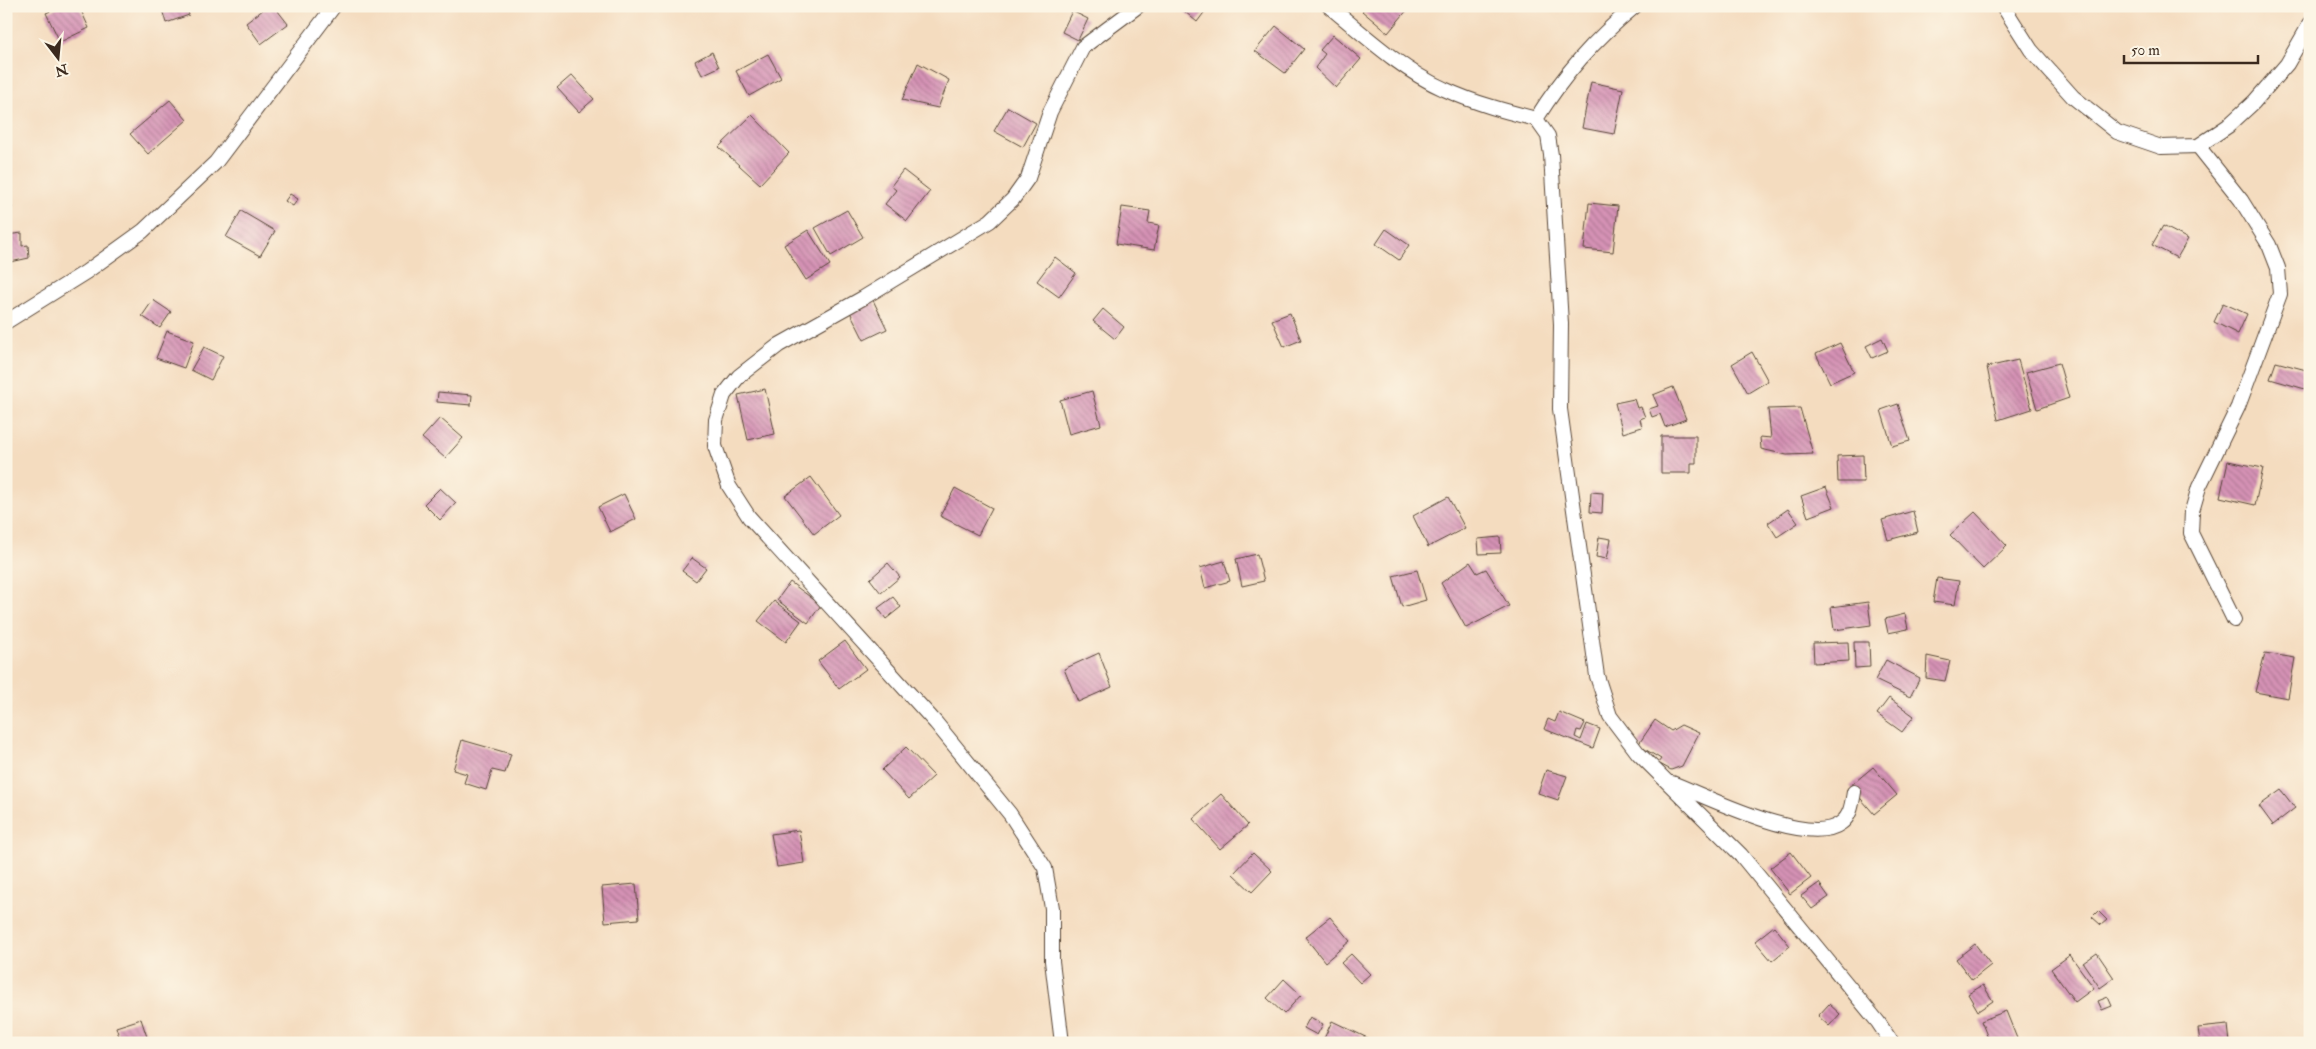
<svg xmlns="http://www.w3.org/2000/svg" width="2316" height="1049" viewBox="0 0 2316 1049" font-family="'IM FELL Double Pica',serif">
  <defs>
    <pattern id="building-back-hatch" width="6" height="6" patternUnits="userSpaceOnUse" patternTransform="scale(1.25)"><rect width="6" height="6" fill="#d592b5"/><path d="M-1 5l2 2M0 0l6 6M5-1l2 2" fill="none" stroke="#ae7793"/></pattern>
  </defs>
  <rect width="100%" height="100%" fill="#fcf5e5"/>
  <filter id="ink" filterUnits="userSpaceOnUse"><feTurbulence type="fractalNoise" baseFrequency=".02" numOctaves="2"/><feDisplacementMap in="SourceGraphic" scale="10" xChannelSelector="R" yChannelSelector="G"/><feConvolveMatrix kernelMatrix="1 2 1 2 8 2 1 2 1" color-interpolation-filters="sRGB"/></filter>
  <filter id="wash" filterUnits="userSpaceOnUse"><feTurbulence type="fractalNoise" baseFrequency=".0096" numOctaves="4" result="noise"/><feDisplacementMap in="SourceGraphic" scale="20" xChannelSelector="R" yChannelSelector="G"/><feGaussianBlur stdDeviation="1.12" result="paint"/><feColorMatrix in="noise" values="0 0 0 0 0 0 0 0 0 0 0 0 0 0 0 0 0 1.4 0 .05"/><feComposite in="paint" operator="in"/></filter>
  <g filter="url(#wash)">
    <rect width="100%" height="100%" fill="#f4dcbf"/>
    <g id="blocks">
      <!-- building -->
      <g fill="url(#building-back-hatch)">
        <path d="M62 6H79L89 28 60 42 46 13Z"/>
        <path d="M161 6H186L189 15 166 23Z"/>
        <path d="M268 6H274L288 24 261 44 246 23Z"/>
        <path d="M1178 6H1209L1197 22Z"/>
        <path d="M1367 6H1405L1408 9 1388 33 1362 11Z"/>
        <path d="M1072 11 1088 19 1078 40 1062 32Z"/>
        <path d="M1276 26 1304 49 1285 73 1255 51Z"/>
        <path d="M1333 35 1361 59 1336 88 1315 68 1325 54 1320 50Z"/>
        <path d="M712 52 719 67 702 75 695 61Z"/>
        <path d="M768 54 781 78 749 96 736 71Z"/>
        <path d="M918 63 949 80 938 108 902 100Z"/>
        <path d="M572 75 594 99 579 112 557 88Z"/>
        <path d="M1591 82 1623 89 1614 134 1582 128Z"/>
        <path d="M170 100 187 120 148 154 130 134Z"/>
        <path d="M1008 107 1036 123 1023 147 994 131Z"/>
        <path d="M752 115 789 153 760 184 719 147Z"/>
        <path d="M903 170 930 191 907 221 885 204 896 190 891 186Z"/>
        <path d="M6 189 12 208 6 210Z"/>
        <path d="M290 194 298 199 293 206 285 201Z"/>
        <path d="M1589 203 1618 206 1613 252 1584 249Z"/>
        <path d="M1122 207 1150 211 1148 223 1159 225 1154 250 1116 244Z"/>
        <path d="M847 210 863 237 831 256 815 228Z"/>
        <path d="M241 211 275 231 260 256 226 237Z"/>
        <path d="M2163 226 2188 239 2177 258 2152 245Z"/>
        <path d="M1386 229 1409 245 1399 260 1376 244Z"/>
        <path d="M808 230 830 265 806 280 784 245Z"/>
        <path d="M22 233V246L28 245 29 258 6 263V235Z"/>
        <path d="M1055 257 1076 273 1059 297 1037 281Z"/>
        <path d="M872 298 887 329 864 340 849 310Z"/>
        <path d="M153 300 171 312 160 328 142 316Z"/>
        <path d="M2223 303 2247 314 2238 334 2214 322Z"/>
        <path d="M1103 309 1124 327 1115 339 1093 321Z"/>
        <path d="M1290 313 1301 340 1284 347 1272 320Z"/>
        <path d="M167 331 194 341 184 368 156 358Z"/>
        <path d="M1882 338 1888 351 1872 358 1866 346Z"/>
        <path d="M1840 343 1854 372 1830 383 1816 354Z"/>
        <path d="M204 347 223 356 211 380 191 370Z"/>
        <path d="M1752 352 1768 381 1748 393 1732 364Z"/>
        <path d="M2018 360 2032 409 1998 420 1987 367Z"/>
        <path d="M2276 362 2310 371 2305 389 2270 379Z"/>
        <path d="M2059 363 2069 398 2037 409 2026 372Z"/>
        <path d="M1673 387 1686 419 1665 427 1660 414 1652 417 1649 409 1658 406 1653 395Z"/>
        <path d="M765 389 775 434 748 440 738 395Z"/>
        <path d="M1092 391 1101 425 1069 434 1060 400Z"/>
        <path d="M438 392 472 395 471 405 437 402Z"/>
        <path d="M1634 399 1637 408 1641 407 1645 417 1640 419 1642 427 1623 433 1615 403Z"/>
        <path d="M1898 404 1910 441 1892 446 1881 410Z"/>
        <path d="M1800 408 1813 454 1787 455 1761 449 1760 437 1771 438 1768 409Z"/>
        <path d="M440 418 463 438 445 458 422 438Z"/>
        <path d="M1661 436H1696V463H1691V473H1661Z"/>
        <path d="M1863 455 1864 482H1838L1837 456Z"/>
        <path d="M2228 461 2263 468 2255 505 2220 497Z"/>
        <path d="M811 477 839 515 814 534 785 496Z"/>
        <path d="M1826 487 1834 507 1808 517 1801 496Z"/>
        <path d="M440 488 456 503 440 520 424 504Z"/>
        <path d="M955 488 992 508 978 535 940 516Z"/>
        <path d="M1591 492 1603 493 1602 513 1590 512Z"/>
        <path d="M624 494 636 519 610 532 598 507Z"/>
        <path d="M1448 497 1465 528 1428 547 1413 516Z"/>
        <path d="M1788 509 1798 523 1777 537 1768 523Z"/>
        <path d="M1913 511 1918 532 1888 540 1882 520Z"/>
        <path d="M1975 512 2007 546 1983 569 1950 535Z"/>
        <path d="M1500 537 1501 553 1479 554 1478 539Z"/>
        <path d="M1599 537 1611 539 1607 559 1596 557Z"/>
        <path d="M1257 554 1264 581 1242 586 1236 559Z"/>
        <path d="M692 558 706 568 696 581 682 571Z"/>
        <path d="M1224 561 1230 581 1205 588 1200 568Z"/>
        <path d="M1470 562 1477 573 1486 569 1509 606 1466 628 1441 583Z"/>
        <path d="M888 563 900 577 881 593 870 579Z"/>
        <path d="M1417 570 1426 600 1402 607 1393 576Z"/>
        <path d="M1937 578 1959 581 1955 605 1933 602Z"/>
        <path d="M790 582 821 605 808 623 777 600Z"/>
        <path d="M893 597 901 607 886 619 878 608Z"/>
        <path d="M774 601 801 621 786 642 758 621Z"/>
        <path d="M1868 602 1871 625 1834 630 1831 607Z"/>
        <path d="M1905 614 1908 629 1888 633 1885 619Z"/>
        <path d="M845 641 866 669 839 689 818 661Z"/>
        <path d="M1848 642 1849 661 1814 663 1813 643Z"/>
        <path d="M1854 642H1869L1870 667 1855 668Z"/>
        <path d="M1099 653 1112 687 1078 702 1064 669Z"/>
        <path d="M2265 653 2295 658 2288 698 2255 692Z"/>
        <path d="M1927 656 1950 661 1945 681 1926 678Z"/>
        <path d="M1886 660 1920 678 1910 697 1875 680Z"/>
        <path d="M1889 698 1914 716 1902 732 1877 714Z"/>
        <path d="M1559 712 1585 723 1581 731 1577 730 1575 737 1581 740 1587 724 1600 729 1593 748 1544 729 1548 719 1555 722Z"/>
        <path d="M1655 720 1671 731 1681 725 1699 733 1682 766 1671 770 1658 763 1661 759 1638 745Z"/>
        <path d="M462 740 511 754 505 773 492 770 486 790 464 783 467 774 453 770Z"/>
        <path d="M906 747 934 776 909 799 882 770Z"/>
        <path d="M1873 767 1897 795 1874 814 1850 786Z"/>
        <path d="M1546 770 1567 776 1558 800 1538 793Z"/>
        <path d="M2281 790 2295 808 2273 825 2259 806Z"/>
        <path d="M1221 794 1248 825 1220 849 1193 819Z"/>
        <path d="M799 830 804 863 777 867 771 834Z"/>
        <path d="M1791 852 1811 878 1790 894 1770 868Z"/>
        <path d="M1253 853 1272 871 1252 892 1233 874Z"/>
        <path d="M1819 883 1829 897 1812 909 1801 896Z"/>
        <path d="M636 884 639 919 605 922 602 887Z"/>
        <path d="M2098 911 2107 920 2101 925 2092 917Z"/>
        <path d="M1330 917 1350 941 1325 962 1305 937Z"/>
        <path d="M1774 926 1790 946 1772 961 1755 941Z"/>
        <path d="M1975 944 1991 965 1972 980 1956 959Z"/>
        <path d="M2097 953 2114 978 2100 988 2083 963Z"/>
        <path d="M1351 954 1370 974 1360 983 1341 963Z"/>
        <path d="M2070 955 2094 988 2075 1002 2051 969Z"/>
        <path d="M1284 979 1301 995 1284 1014 1267 998Z"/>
        <path d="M1983 985 1993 1001 1978 1011 1968 994Z"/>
        <path d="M2108 997 2112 1006 2102 1010 2098 1001Z"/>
        <path d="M1829 1004 1840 1014 1829 1026 1818 1016Z"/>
        <path d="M2006 1011 2018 1041 1990 1043 1981 1021Z"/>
        <path d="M1310 1017 1323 1024 1317 1035 1304 1028Z"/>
        <path d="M141 1019 149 1043H121L116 1027Z"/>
        <path d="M1332 1021 1378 1043H1322Z"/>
        <path d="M2228 1025 2230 1043H2200L2198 1028Z"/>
      </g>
    </g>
  </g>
  <g filter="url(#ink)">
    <use href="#blocks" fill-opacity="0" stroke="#574536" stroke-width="1"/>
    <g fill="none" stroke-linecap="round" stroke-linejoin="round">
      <!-- street casing -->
      <g stroke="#574536" stroke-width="16">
        <g id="street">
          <path d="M1329 6C1364 35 1403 71 1444 89 1474 103 1505 111 1536 119"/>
          <path d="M1635 6C1593 41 1565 73 1536 119L1548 136 1551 155 1561 324 1560 409 1597 676 1610 716 1638 753 1741 855 1878 1022 1892 1043"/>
          <path d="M2003 6 2031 50 2073 97 2117 132 2161 147 2198 146 2228 126 2254 102 2287 64 2310 24"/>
          <path d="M2198 146 2241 200 2269 245 2278 268 2280 294 2238 407 2199 487 2192 511 2191 533 2234 620"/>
          <path d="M6 322 86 272 143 231 216 162 334 6"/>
          <path d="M1672 783C1708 797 1809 848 1841 823 1851 816 1852 803 1854 792"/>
          <path d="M1062 1043 1052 961V908L1045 868 1010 814 936 723 749 517 729 486 715 446 716 420 724 395 739 376 779 345 863 298 990 221 1013 199 1028 178 1050 112 1083 47 1138 6"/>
        </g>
      </g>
      <!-- street -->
      <use href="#street" stroke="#fff" stroke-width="14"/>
    </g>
  </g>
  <!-- margin -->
  <rect width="2316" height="1049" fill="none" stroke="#fcf5e5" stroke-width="25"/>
  <!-- north arrow -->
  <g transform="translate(58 58) rotate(164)" stroke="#fcf5e5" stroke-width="4" paint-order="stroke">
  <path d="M0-4L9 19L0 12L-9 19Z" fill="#3b2a1e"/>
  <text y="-8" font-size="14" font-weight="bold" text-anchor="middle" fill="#3b2a1e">N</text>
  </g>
  <!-- scale -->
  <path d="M2124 55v8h134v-8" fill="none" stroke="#3b2a1e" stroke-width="2.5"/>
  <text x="2131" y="55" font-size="15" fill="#3b2a1e" stroke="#fcf5e5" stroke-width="4" paint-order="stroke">50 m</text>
</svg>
